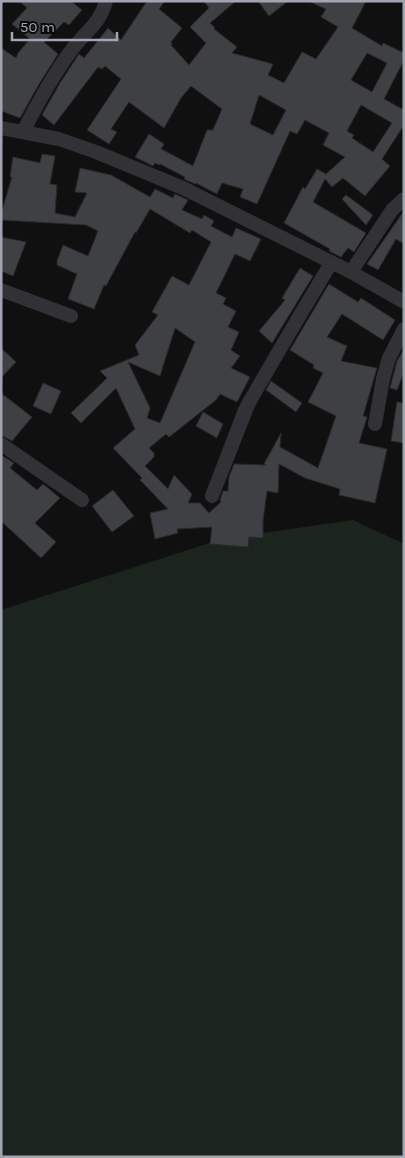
<svg xmlns="http://www.w3.org/2000/svg" width="405" height="1158" viewBox="0 0 405 1158" font-family="Karla,sans-serif">
  <rect width="100%" height="100%" fill="#101011"/>
  <!-- green -->
  <path fill="#1c241e" d="M353 520 404 544V1157H1V610L222 539Z"/>
  <!-- building -->
  <g fill="#3f4044" stroke="#2a2a2d" fill-rule="evenodd">
    <path d="M19 1H71L82 10 69 25 64 22 44 42 58 54 39 84 20 118 1 111V48L16 58 18 53 30 39 12 24 27 8Z"/>
    <path d="M147 1H165L159 9 182 28 171 42 172 44 171 45 189 65 206 43 190 27 209 8 204 1H236L210 23 215 28 214 29 237 47 232 53 273 64 268 75 284 83 302 52 316 59 338 27 321 17 326 9 308 1H366L352 28 382 46 383 43 404 53V60L384 99 402 109 404 105V129L402 128 382 159 390 166 365 196 343 178 332 187 325 179 313 202 366 233 354 252 348 248 341 257 329 251 330 249 284 223 303 187 305 189 317 169 326 174 345 157 323 145 329 133 305 120 297 134 290 131 257 204 240 197 243 189 222 183 217 194 196 183 195 184 184 179 185 177 160 164 159 165 155 163 153 166 135 157 149 134 164 144 161 149 167 152 193 166 207 130H213L222 109 191 86 181 98 164 128 129 102 111 129 117 132 109 144 87 130 121 79 105 66 102 69 98 67 54 125 42 115 60 83 79 54 84 58 108 28 121 40ZM367 53 387 63 372 92 351 80ZM259 95 286 110 273 135 250 124ZM361 105 392 123 373 152 352 138 354 135 347 131Z"/>
    <path d="M258 1H288L269 16Z"/>
    <path d="M42 154 55 156 50 184 57 185 55 213 75 217 87 193 75 192 80 168 111 175 150 197 155 189 173 198 175 194 188 200 182 210 202 219 204 215 214 221 211 226 232 237 236 228 261 239 250 261 235 254 216 293 226 298 223 304 236 311 228 327 239 332 231 350 240 356 231 368 250 377 237 402 220 394 216 400 169 437 166 434 149 448 154 453V457L145 466 168 489 174 475 192 494 188 503H200L209 513 221 502 220 500 223 491H228L229 477 234 464 266 465 264 464 281 433 280 447 318 468 336 416 308 402 323 373 313 368 314 365 290 350 329 284 358 302 361 298 395 320 383 340 342 314 327 337 347 346 341 361 377 368 363 416 367 417 359 443 387 449 375 503 339 495 340 489 305 478 279 464 278 493 267 491 263 520V538L249 537 248 547 210 544 212 527 177 529 178 533 155 539 150 513 168 509 140 480 142 478 113 448 135 429 116 388 81 423 71 413 107 378 100 371 139 355 135 345 158 315 152 312 172 276 189 285 211 242 192 230 190 233 150 209 136 233 135 232 106 286 104 285 94 309 68 299 77 274 57 265V261L63 245 88 256 98 231 86 225 1 220V214L12 177H10L13 157 40 163ZM175 328 195 342 160 423 147 418 150 408 128 362 160 376Z"/>
    <path d="M346 195 373 215 366 225 342 199Z"/>
    <path d="M404 211V244L396 239 378 270 367 264Z"/>
    <path d="M1 237 26 242 13 276 1 271Z"/>
    <path d="M300 268 313 276 272 343 259 331 285 300 282 298Z"/>
    <path d="M1 348 16 362 1 378Z"/>
    <path d="M404 349V372L397 390 390 388 397 361Z"/>
    <path d="M271 381 302 403 296 412 266 390Z"/>
    <path d="M43 383 61 391 51 414 33 406Z"/>
    <path d="M1 393 32 417 12 441 1 435Z"/>
    <path d="M397 402 404 403V443L391 441Z"/>
    <path d="M203 412 223 424 217 438 196 426Z"/>
    <path d="M1 455 14 463 10 468 37 490 43 484 60 498 35 523 56 542 41 558 1 521Z"/>
    <path d="M113 490 134 516 112 532 92 506Z"/>
  </g>
  <g fill="none" stroke-linecap="round" stroke-linejoin="round">
    <!-- street -->
    <g stroke="#313136" stroke-width="14">
      <path d="M1 128 59 139 96 152 183 188 351 272 404 302"/>
      <path d="M23 132C38 102 53 75 73 48 86 32 101 22 106 1"/>
      <path d="M351 272 392 210 404 199"/>
      <path d="M1 290 71 316"/>
      <path d="M250 400 212 496 245 410C273 360 302 312 331 263"/>
      <path d="M375 424 383 379 389 358 404 329"/>
      <path d="M1 444 82 500"/>
    </g>
  </g>
  <!-- border -->
  <rect width="405" height="1158" fill="none" stroke="#a1a5b2" stroke-width="5"/>
  <!-- scale -->
  <path d="M12 32v8h105v-8" fill="none" stroke="#a1a5b2" stroke-width="2.5"/>
  <text x="20" y="32" font-size="15" fill="#a1a5b2" stroke="#0b0b0c" stroke-width="4" paint-order="stroke">50 m</text>
</svg>
